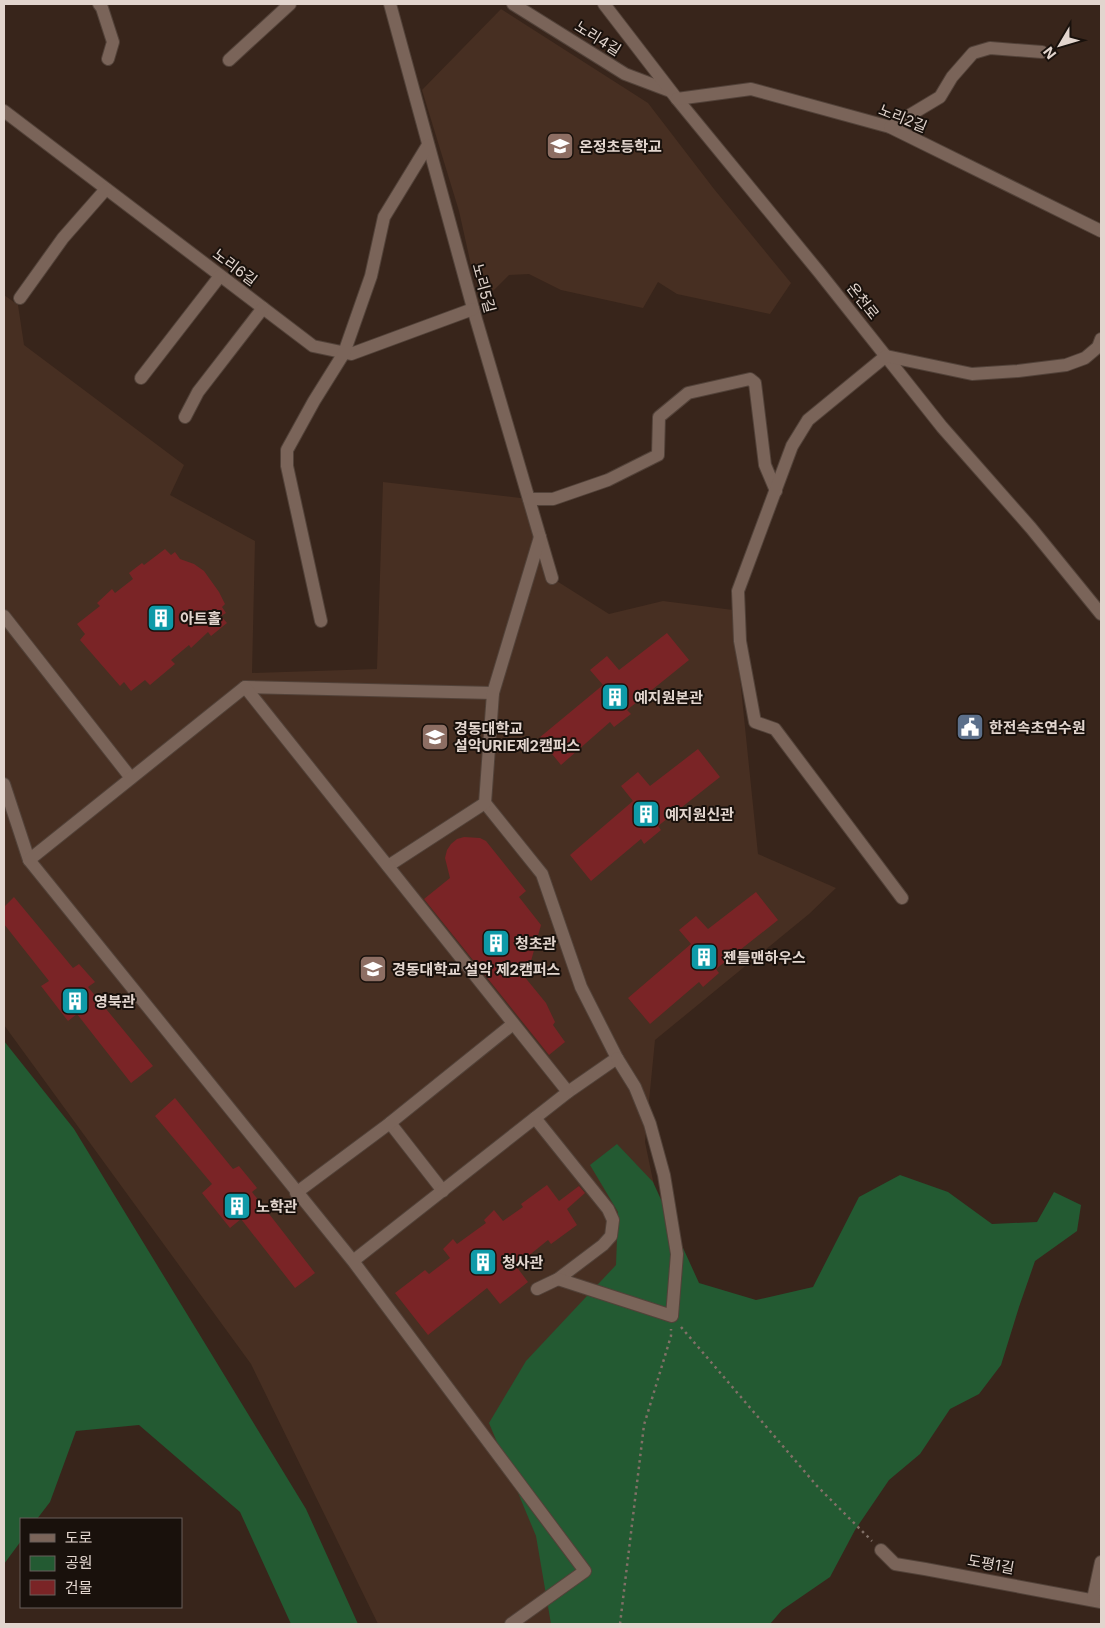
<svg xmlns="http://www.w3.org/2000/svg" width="1105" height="1628" viewBox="0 0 1105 1628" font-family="Inter,'Noto Sans KR',sans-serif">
  <rect width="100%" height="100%" fill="#38251b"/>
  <!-- built -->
  <g fill="#472f22">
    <path d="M501 9 648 103 714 189 791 283 770 314 677 294 658 282 643 308 561 290 529 274 509 275 487 297 471 265 459 211 422 90Z"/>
    <path d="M4 295 18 305 24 345 184 465 170 495 255 541 252 673 377 669 383 482 529 499 552 578 609 614 663 601 733 610 758 854 836 888 809 914 655 1040 645 1142 663 1229 611 1624H378L251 1364 4 1025Z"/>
  </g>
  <!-- green -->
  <g fill="#235a32">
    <path d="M4 1041 74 1129 306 1509 358 1624H291L240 1512 139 1425 76 1431 50 1502 37 1519H21V1541L4 1564Z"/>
    <path d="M617 1144 653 1182 699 1283 756 1300 813 1287 859 1197 900 1175 948 1192 992 1224 1037 1222 1054 1192 1081 1205 1077 1231 1035 1261 1019 1307 1001 1365 979 1394 950 1409 920 1454 889 1480 855 1530 830 1577 782 1610 770 1624H551L536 1536 489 1423 526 1361 616 1265 618 1212 590 1165Z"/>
  </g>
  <!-- building -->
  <g fill="#7a2426">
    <path d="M165 549 171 555 175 552 180 559 194 564 204 571 219 592 225 604 222 607 226 613 221 616 227 623 211 636 208 632 191 648 189 645 171 660 175 664 150 685 145 680 131 691 124 682 120 686 80 640 85 634 77 624 100 606 97 603 112 589 115 593 133 579 129 573 142 563 144 565Z"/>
    <path d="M667 633 689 660 627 710 631 714 614 727 610 722 561 765 539 738 603 685 590 670 607 656 619 670Z"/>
    <path d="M698 749 720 777 658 826 661 830 644 844 641 839 591 881 570 855 633 801 621 786 638 772 650 786Z"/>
    <path d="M464 837 480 838 486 841 526 891 519 897 541 925 531 961 519 970 546 1003 555 1022 553 1025 565 1042 549 1055 424 899 450 878 445 858 447 850 451 844 457 839Z"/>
    <path d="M756 892 778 920 716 969 719 973 703 987 699 982 650 1024 628 998 691 944 679 930 696 916 708 929Z"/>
    <path d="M14 897 73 968 79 964 95 982 88 987 153 1066 131 1083 77 1014 68 1021 41 986 49 981 4 924V907Z"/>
    <path d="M175 1098 233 1169 239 1166 257 1188 252 1192 315 1273 295 1288 241 1219 230 1228 202 1193 212 1184 155 1116Z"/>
    <path d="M547 1185 559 1201 579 1186 585 1193 567 1209 577 1225 551 1244 548 1240 516 1266 528 1282 500 1304 487 1288 428 1335 395 1293 425 1270 429 1274 450 1258 443 1249 453 1239 457 1244 486 1223 484 1220 494 1210 503 1221 523 1207 521 1204Z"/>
  </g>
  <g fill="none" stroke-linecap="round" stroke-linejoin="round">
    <!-- minor casing -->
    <g stroke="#524239" stroke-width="14">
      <g id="minor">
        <path d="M99 4 102 8 113 42 108 59"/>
        <path d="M390 4 476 319 552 578"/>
        <path d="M513 4 625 74 670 91"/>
        <path d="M604 4 677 99 819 272 942 427 1031 528 1101 614"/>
        <path d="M229 60 290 4"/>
        <path d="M677 99 751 89 890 127 1101 231"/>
        <path d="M4 111 313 346 351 354 473 309"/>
        <path d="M890 127 940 97 952 77 973 53 990 48 1042 52"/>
        <path d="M20 298 63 238 106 189"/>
        <path d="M141 378 220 276"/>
        <path d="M185 417 198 392 263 308"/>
        <path d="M529 499H553L608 480 658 455 659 417 688 393 750 379 755 383 765 465 776 491"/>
        <path d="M4 616 131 778"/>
        <path d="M321 621 287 466V450L314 401 344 353 371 276 384 217 428 145"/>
        <path d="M245 687 493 693"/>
        <path d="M4 784 29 860"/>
        <path d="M485 803 542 874 581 987 617 1058 568 1092"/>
        <path d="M388 866 485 803 493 693 540 537"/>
        <path d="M902 898 775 729 755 722 740 641 738 591 792 446 808 420 886 356 972 374 1018 371 1066 365 1085 358 1098 347 1101 339"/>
        <path d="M535 1118 608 1209 613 1220 611 1236 603 1245 558 1279 537 1289"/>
        <path d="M390 1123 443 1191"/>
        <path d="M296 1193 390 1123 513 1024"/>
        <path d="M353 1261 568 1092 245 687 29 860 353 1261 585 1571 511 1624"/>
        <path d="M558 1279 672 1316 677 1254 664 1175 650 1124 635 1087 617 1058"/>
        <path d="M881 1550 895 1564 925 1569 1101 1602"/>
        <path d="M1093 1599 1101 1562"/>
      </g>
    </g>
    <!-- path -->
    <g stroke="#817067" stroke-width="2.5" stroke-dasharray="2.5 4" stroke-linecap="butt">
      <path d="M681 1327 817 1486 872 1541"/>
      <path d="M620 1624 644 1425 671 1336V1329"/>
    </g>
    <!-- minor -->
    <use href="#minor" stroke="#7a6459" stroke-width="12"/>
  </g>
  <!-- icons -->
  <defs>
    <g id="school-square" transform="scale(1.4375)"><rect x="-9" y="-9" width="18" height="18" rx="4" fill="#8d6e63" stroke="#19110c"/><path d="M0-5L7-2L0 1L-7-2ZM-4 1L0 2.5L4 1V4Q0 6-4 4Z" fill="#fff"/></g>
    <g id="building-square" transform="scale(1.4375)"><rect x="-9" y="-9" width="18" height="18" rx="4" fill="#0f9aa8" stroke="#19110c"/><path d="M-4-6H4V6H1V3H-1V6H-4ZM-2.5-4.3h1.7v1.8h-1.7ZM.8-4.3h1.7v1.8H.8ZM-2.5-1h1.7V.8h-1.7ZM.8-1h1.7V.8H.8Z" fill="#fff"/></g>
    <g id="civic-square" transform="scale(1.4375)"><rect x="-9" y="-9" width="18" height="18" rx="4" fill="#5c6f8a" stroke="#19110c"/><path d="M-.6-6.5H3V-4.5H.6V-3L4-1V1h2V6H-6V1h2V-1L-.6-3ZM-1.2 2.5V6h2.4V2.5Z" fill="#fff"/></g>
    <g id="university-square" transform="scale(1.4375)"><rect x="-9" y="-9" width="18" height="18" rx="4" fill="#8d6e63" stroke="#19110c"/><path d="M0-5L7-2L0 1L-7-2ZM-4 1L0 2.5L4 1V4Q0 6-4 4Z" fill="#fff"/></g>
  </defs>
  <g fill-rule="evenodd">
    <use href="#school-square" x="560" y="146"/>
    <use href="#building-square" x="161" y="618"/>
    <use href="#building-square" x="615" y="697"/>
    <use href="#civic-square" x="970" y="727"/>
    <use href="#school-square" x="435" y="737"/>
    <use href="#building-square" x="646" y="814"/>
    <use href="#building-square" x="496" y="943"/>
    <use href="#building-square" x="704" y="957"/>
    <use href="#university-square" x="373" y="969"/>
    <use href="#building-square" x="75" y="1001"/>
    <use href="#building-square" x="237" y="1206"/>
    <use href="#building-square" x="483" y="1262"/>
  </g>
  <g text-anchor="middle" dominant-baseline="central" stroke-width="4" stroke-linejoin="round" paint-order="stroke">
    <!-- street labels -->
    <g font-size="15" fill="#e2d5ce" stroke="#19110c">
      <text transform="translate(598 38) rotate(32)">노리4길</text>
      <text transform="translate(903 118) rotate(22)">노리2길</text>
      <text transform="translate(235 267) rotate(37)">노리6길</text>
      <text transform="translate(484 288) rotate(75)">노리5길</text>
      <text transform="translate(863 301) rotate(52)">온천로</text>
      <text transform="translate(991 1564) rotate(10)">도평1길</text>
    </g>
    <!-- poi labels -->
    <g font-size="15" font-weight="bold" fill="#e2d5ce" stroke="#19110c" text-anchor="start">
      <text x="579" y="146">온정초등학교</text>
      <text x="180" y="618">아트홀</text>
      <text x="634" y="697">예지원본관</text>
      <text x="989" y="727">한전속초연수원</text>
      <text x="454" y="728">경동대학교<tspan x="454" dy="17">설악URIE제2캠퍼스</tspan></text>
      <text x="665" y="814">예지원신관</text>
      <text x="515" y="943">청초관</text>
      <text x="723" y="957">젠틀맨하우스</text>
      <text x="392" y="969">경동대학교 설악 제2캠퍼스</text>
      <text x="94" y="1001">영북관</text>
      <text x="256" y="1206">노학관</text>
      <text x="502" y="1262">청사관</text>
    </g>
  </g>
  <!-- border -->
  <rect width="1105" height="1628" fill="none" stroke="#e2d5ce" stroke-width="10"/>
  <!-- legend -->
  <rect x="20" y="1518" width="162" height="90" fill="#19110c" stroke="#695f5a"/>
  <rect x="30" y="1534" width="25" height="8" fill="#7a6459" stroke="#695f5a"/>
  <text x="65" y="1543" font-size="15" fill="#e2d5ce">도로</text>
  <rect x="30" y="1556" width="25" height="15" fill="#235a32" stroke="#695f5a"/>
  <text x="65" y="1568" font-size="15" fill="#e2d5ce">공원</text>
  <rect x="30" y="1580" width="25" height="15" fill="#7a2426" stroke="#695f5a"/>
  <text x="65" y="1593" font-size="15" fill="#e2d5ce">건물</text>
  <!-- north arrow -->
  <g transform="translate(1060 45) rotate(232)" stroke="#19110c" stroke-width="4" paint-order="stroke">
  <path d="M0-4L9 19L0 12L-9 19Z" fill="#e2d5ce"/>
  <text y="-8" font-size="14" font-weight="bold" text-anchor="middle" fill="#e2d5ce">N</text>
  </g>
</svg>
